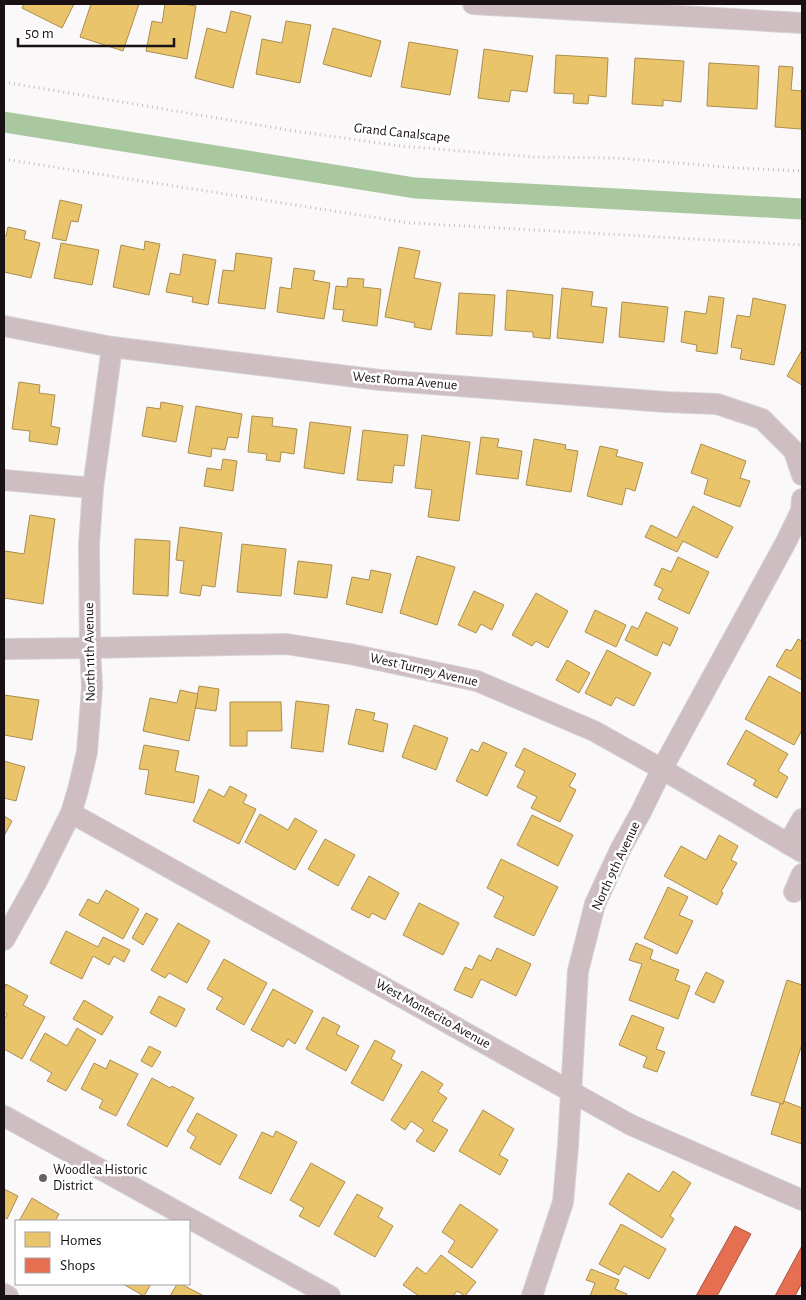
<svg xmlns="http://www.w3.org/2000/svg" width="806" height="1300" viewBox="0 0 806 1300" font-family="'Alegreya Sans',sans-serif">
  <rect width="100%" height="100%" fill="#fbf8f9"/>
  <!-- homes -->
  <g fill="#e9c46a" stroke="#ab8e50">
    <path d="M24 4H74L62 28 22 8Z"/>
    <path d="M91 4H139L123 51 80 37Z"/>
    <path d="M165 4H183L196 6 187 59 146 51 152 21 162 23Z"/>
    <path d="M231 11 251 16 233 88 195 78 207 28 226 33Z"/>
    <path d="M286 21 311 25 300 83 256 74 262 39 282 43Z"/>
    <path d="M333 28 381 41 371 77 323 64Z"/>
    <path d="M409 42 458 50 450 95 401 87Z"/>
    <path d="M484 49 533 56 527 92 511 90 509 102 478 98Z"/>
    <path d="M556 55 608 58 606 97 589 95 588 104 573 103 574 94 554 93Z"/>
    <path d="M635 58 684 61 681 102 663 100V106L632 104Z"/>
    <path d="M709 63 759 66 757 109 707 106Z"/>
    <path d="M779 66 793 67 791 90 802 91 801 129 775 127Z"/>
    <path d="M60 200 82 205 78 222 71 221 66 241 52 238Z"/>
    <path d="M8 227 26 231 24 239 40 243 31 278 4 272V235L6 236Z"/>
    <path d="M145 241 160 244 149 295 113 287 121 245 144 250Z"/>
    <path d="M61 243 99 250 92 285 54 278Z"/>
    <path d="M399 247 420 251 414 278 441 283 431 330 414 327 415 323 385 317Z"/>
    <path d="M236 253 272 258 265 309 218 303 223 270 234 271Z"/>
    <path d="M183 254 216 260 208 305 192 302 193 297 166 292 170 273 180 275Z"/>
    <path d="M294 268 315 271 313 280 330 283 324 319 277 312 280 287 291 289Z"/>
    <path d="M348 278 364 279 363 287 381 289 377 326 342 321 344 310 333 309 336 286 347 287Z"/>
    <path d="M562 288 593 292 591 306 607 308 603 343 557 338Z"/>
    <path d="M507 290 553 295 550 339 533 337V332L505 330Z"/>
    <path d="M459 293 495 295 492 336 456 334Z"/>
    <path d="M709 296 724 298 717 354 696 351 697 345 681 342 685 311 706 314Z"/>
    <path d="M753 298 786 305 774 365 740 359 742 349 731 347 737 315 750 317Z"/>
    <path d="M622 302 668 307 664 342 619 337Z"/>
    <path d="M802 350V385L787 376Z"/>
    <path d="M19 382 40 385 39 393 55 395 51 426 60 428 57 445 29 441 30 431 12 429Z"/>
    <path d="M161 402 183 406 176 442 142 436 147 407 160 409Z"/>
    <path d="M196 406 242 414 238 438 228 437 225 450 212 448 211 457 188 453Z"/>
    <path d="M252 416 273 418 272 426 297 429 294 454 281 452 280 462 266 460 267 454 248 452Z"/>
    <path d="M310 422 351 427 344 474 304 468Z"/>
    <path d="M363 430 408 435 404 466 394 465 392 483 357 480Z"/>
    <path d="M422 435 470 442 459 521 428 517 432 490 415 488Z"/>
    <path d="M481 437 499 439 497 447 522 451 518 479 476 474Z"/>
    <path d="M534 439 566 445 565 449 578 451 571 492 526 485Z"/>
    <path d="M701 444 746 461 740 478 750 481 740 507 704 494 708 479 691 473Z"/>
    <path d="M600 446 618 450 616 456 643 463 635 491 626 488 622 505 587 496Z"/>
    <path d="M223 459 237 461 233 491 204 486 207 468 221 470Z"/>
    <path d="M693 506 733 527 717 558 683 541 677 552 645 537 651 525 677 538Z"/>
    <path d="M30 515 55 519 43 604 4 598V559L5 551 24 554Z"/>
    <path d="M180 527 222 533 215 587 202 585 200 596 180 593 184 561 176 560Z"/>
    <path d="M135 539 170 541 168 596 133 594Z"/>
    <path d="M242 544 286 549 281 596 237 592Z"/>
    <path d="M417 556 455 567 437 625 400 613Z"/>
    <path d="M678 557 709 572 689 614 658 599 663 589 654 585 662 568 671 572Z"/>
    <path d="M298 561 332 565 327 598 294 594Z"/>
    <path d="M371 570 391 574 382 613 346 604 352 577 369 580Z"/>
    <path d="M474 591 504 605 492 630 481 624 476 633 458 625Z"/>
    <path d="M536 593 568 611 548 648 536 641 532 646 512 635Z"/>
    <path d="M595 610 626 625 616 647 585 632Z"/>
    <path d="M646 612 678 628 670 646 663 642 657 656 625 640 632 626 638 629Z"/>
    <path d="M798 639 802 641V680L776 666 786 649 791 651Z"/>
    <path d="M607 650 651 673 634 706 616 697 611 706 585 693Z"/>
    <path d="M567 660 590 673 579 693 556 680Z"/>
    <path d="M769 676 802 694V730L794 745 745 719Z"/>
    <path d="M199 686 219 689 216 711 195 708Z"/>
    <path d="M180 690 198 694 189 741 143 731 150 698 177 703Z"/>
    <path d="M4 695 39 700 32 740 4 735Z"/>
    <path d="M296 701 329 705 323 752 291 748Z"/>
    <path d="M230 702H281L282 731H247V746H230Z"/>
    <path d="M356 709 375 713 373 720 388 724 383 752 348 744Z"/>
    <path d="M414 725 448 738 436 770 402 757Z"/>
    <path d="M746 730 788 754 778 771 788 777 777 798 753 785 756 780 727 764Z"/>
    <path d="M483 742 507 753 487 796 456 781 471 749 478 752Z"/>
    <path d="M144 745 179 751 175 771 199 776 194 803 145 794 149 770 139 769Z"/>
    <path d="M524 748 576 774 569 786 576 790 560 822 531 808 537 797 517 787 525 771 515 766Z"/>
    <path d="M4 761 25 767 16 801 4 798Z"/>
    <path d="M230 786 247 795 243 803 256 809 239 844 193 821 209 789 224 797Z"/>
    <path d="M260 814 288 830 295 818 317 831 295 870 245 842Z"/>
    <path d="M532 815 573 835 558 866 517 845Z"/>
    <path d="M4 816 12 821 4 836Z"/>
    <path d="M719 835 738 846 731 860 737 863 721 892 723 893 717 905 664 876 681 846 706 860Z"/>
    <path d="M325 839 355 855 338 886 308 869Z"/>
    <path d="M501 859 558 887 534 936 494 917 504 897 487 888Z"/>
    <path d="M369 876 399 893 385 920 372 913 369 918 351 909Z"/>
    <path d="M668 887 688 897 679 915 693 921 677 954 644 938Z"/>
    <path d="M106 890 139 909 123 939 79 915 88 899 98 904Z"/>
    <path d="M419 903 459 923 443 955 403 935Z"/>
    <path d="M146 913 158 919 143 945 132 938Z"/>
    <path d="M178 923 210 941 187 983 169 973 165 978 151 970Z"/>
    <path d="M66 931 98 947 103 937 130 950 124 962 114 956 109 965 93 956 82 979 50 963Z"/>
    <path d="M636 943 653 950 650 959 679 970 675 980 690 986 678 1019 629 1000 642 964 629 960Z"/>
    <path d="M497 948 531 964 516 996 481 979 472 998 454 990 465 967 472 970 479 955 491 961Z"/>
    <path d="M224 959 267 983 244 1025 216 1009 223 998 207 989Z"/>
    <path d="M706 972 724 981 714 1003 695 994Z"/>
    <path d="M787 980 802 985V1044L783 1104 751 1095Z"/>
    <path d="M6 984 28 996 23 1005 45 1017 22 1059 4 1049V1020L7 1014 4 1012V989Z"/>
    <path d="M273 989 313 1011 295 1044 288 1039 283 1047 251 1030Z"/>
    <path d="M159 996 185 1009 176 1027 150 1013Z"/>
    <path d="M84 1000 113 1017 102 1035 73 1019Z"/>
    <path d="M632 1015 664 1028 656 1049 665 1052 657 1072 643 1067 647 1057 619 1045Z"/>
    <path d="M323 1017 340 1026 336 1034 359 1046 346 1071 306 1049Z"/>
    <path d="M77 1028 96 1040 66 1091 47 1081 52 1073 30 1060 45 1033 67 1046Z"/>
    <path d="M375 1040 395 1051 391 1059 402 1065 383 1101 351 1083Z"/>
    <path d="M149 1046 161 1052 152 1067 141 1061Z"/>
    <path d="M110 1060 138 1074 116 1116 99 1108 103 1100 81 1089 94 1063 106 1069Z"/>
    <path d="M422 1071 443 1084 438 1092 447 1098 432 1121 448 1130 434 1152 416 1141 424 1130 411 1121 405 1130 391 1120Z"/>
    <path d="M152 1078 170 1088 172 1086 194 1098 167 1147 127 1125Z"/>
    <path d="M784 1101 802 1108V1144L771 1134 780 1104H783Z"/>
    <path d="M483 1110 514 1129 499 1155 508 1160 500 1175 459 1151Z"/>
    <path d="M197 1113 237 1135 220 1165 190 1148 196 1137 187 1131Z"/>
    <path d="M276 1131 297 1142 271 1194 239 1178 262 1132 273 1137Z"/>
    <path d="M311 1163 345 1182 319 1227 299 1216 304 1208 290 1200Z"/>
    <path d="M673 1171 691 1183 670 1216 674 1219 662 1238 609 1204 628 1173 659 1192Z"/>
    <path d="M4 1189 18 1196 7 1219 4 1217Z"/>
    <path d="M357 1194 383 1208 378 1217 393 1226 375 1257 334 1234Z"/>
    <path d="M32 1198 59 1214 55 1221H19Z"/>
    <path d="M460 1204 498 1230 472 1268 448 1252 455 1241 442 1232Z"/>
    <path d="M621 1224 666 1249 649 1279 624 1266 619 1275 599 1264Z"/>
    <path d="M441 1255 476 1282 465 1296 457 1291 453 1296H419L403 1285 417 1267 426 1274Z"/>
    <path d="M591 1269 619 1280 615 1289 627 1294 626 1296H590L595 1283 586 1280Z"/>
    <path d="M123 1284H151L144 1296Z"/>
    <path d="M177 1284H181L204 1296H170Z"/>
  </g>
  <!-- shops -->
  <g fill="#e76f51" stroke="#a9533e">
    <path d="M735 1226 751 1234 717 1296H696Z"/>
    <path d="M802 1246V1283L795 1296H775Z"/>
  </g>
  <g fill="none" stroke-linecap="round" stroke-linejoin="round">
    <!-- canal -->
    <path stroke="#aac89f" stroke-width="21" d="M4 122 415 188 802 209"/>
    <!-- minor casing -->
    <g stroke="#d6d4d4" stroke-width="22">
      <g id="minor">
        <path d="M473 4 802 23"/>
        <path d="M4 326 112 347 380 380 666 402 717 404 762 419 794 451 802 475"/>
        <path d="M4 480 93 488"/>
        <path d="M4 649 90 648 286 644 350 654 477 681 594 731 662 769 802 852"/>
        <path d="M71 813 631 1125 802 1200"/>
        <path d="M788 844 802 819"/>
        <path d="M794 892 802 874"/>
        <path d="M4 940 37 881 71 813 78 790 87 752 92 687 90 648 89 545 93 488 112 347"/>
        <path d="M4 1116 330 1296"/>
        <path d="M4 1294 8 1296"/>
        <path d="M532 1296 563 1202 568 1146 578 971 595 904 621 848 641 812 662 769 786 542 801 511 802 499"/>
      </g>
    </g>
    <!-- path -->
    <g stroke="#c7bcbe" stroke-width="3" stroke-dasharray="1 4" stroke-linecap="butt">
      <path d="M4 82 288 130 400 146 534 157 617 158 738 168 802 171"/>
      <path d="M4 159 72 170 410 223 802 245"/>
    </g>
    <!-- minor -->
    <use href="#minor" stroke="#cebdc1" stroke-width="20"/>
  </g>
  <!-- markers -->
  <circle fill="#686264" stroke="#fff" stroke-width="2" cx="43" cy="1178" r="5"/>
  <g text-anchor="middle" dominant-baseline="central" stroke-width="5" stroke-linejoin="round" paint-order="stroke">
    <!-- street labels -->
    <g font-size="14" fill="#191113" stroke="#fff">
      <text transform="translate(402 133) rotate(6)">Grand Canalscape</text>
      <text transform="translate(405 381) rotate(5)">West Roma Avenue</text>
      <text transform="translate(90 652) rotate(-91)">North 11th Avenue</text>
      <text transform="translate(424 670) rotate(13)">West Turney Avenue</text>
      <text transform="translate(616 866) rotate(-65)">North 9th Avenue</text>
      <text transform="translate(433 1014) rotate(29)">West Montecito Avenue</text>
    </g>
    <!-- poi labels -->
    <g font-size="14" fill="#191113" stroke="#fff" text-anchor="start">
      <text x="53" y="1170">Woodlea Historic<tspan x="53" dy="16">District</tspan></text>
    </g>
  </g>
  <!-- border -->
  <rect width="806" height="1300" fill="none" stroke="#191113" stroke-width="10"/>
  <!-- legend -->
  <rect x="15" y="1220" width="175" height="65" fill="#ffffff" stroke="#a3a0a1"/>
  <rect x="25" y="1232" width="25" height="15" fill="#e9c46a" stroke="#a3a0a1"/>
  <text x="60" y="1245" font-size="15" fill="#191113">Homes</text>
  <rect x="25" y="1258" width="25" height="15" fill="#e76f51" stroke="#a3a0a1"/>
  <text x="60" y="1270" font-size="15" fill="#191113">Shops</text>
  <!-- scale -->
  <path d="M18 38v8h156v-8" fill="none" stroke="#191113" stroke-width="2.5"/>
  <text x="25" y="38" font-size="15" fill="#191113" stroke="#ffffff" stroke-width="4" paint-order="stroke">50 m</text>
</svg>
